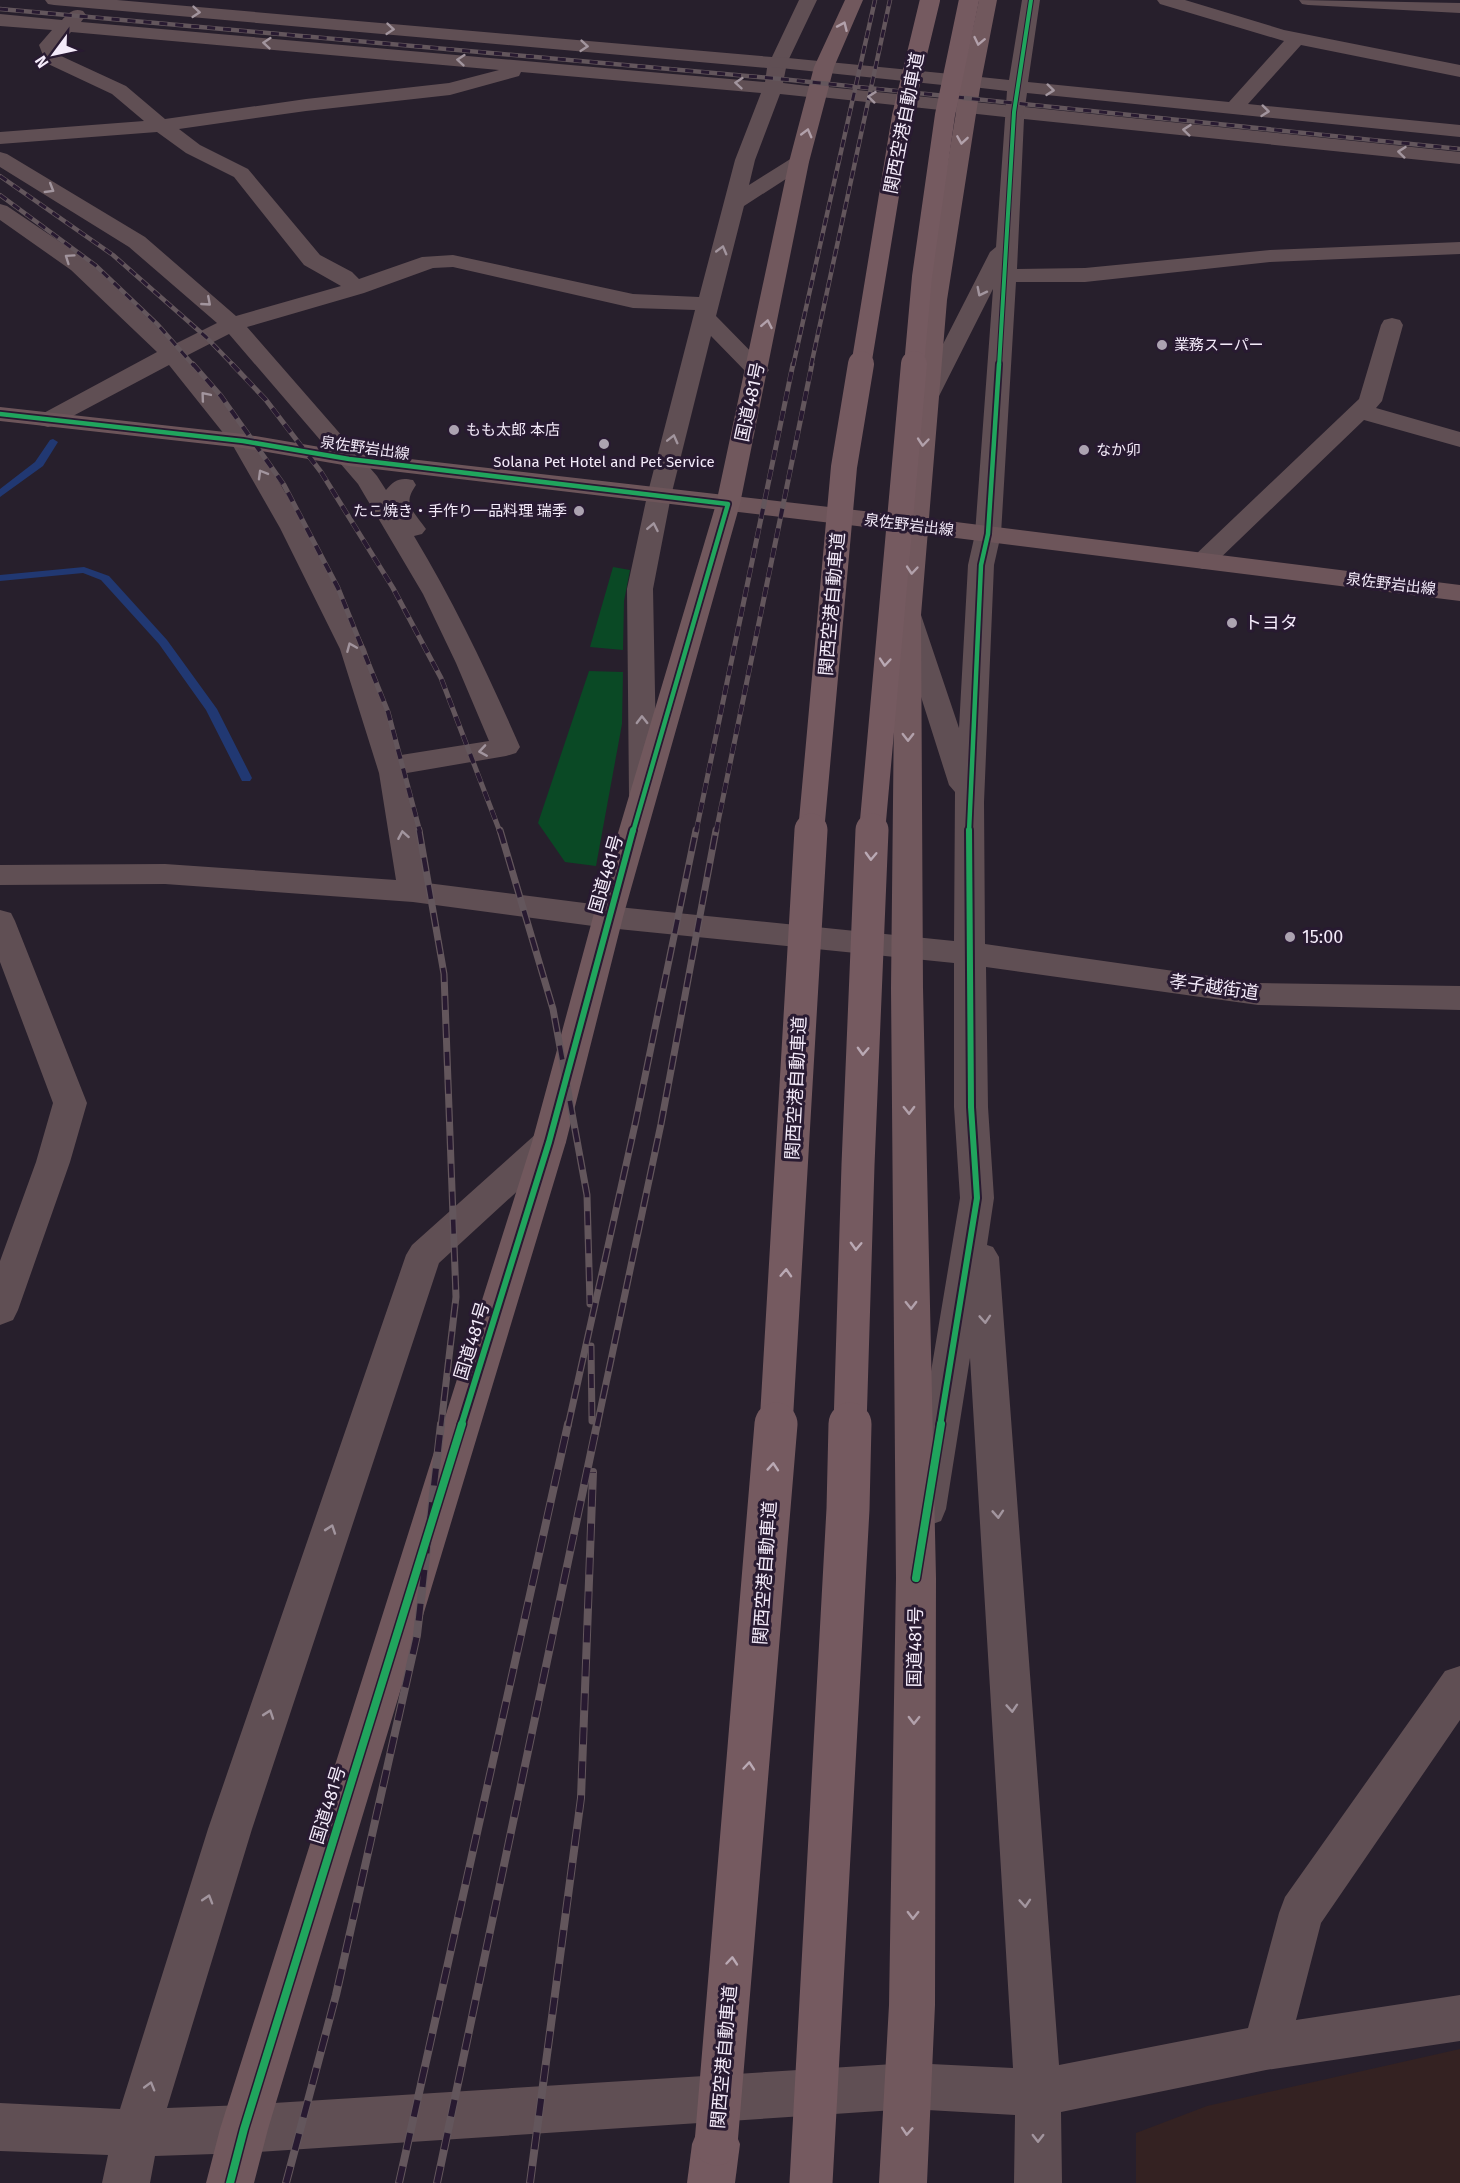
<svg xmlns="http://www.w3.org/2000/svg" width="1460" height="2183" viewBox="0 0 1460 2183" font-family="'Fira Sans','Noto Sans JP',sans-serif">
  <rect width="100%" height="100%" fill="#271f2c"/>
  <!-- industrial -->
  <path fill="#342222" d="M1460 2049V2183H1136V2133L1207 2106Z"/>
  <!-- green -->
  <g fill="#0a4925">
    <path d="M613 567 630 570 624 601 623 650 590 647Z"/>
    <path d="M589 671 623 672 622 724 596 866 565 862 538 823Z"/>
  </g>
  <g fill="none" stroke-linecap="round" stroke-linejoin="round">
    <!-- stream -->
    <g fill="#213872" fill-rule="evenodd">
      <path d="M53 439 58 442 43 466 0 497V489L35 462 50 440Z"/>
      <path d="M84 567 109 576 167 640 217 709 252 778 250 781H242L206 710 159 644 101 580 83 573 0 581V575Z"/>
    </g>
    <!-- minor -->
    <g fill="#604f54" fill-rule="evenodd">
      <path d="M45 0H117L772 57 799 0H817L787 63 783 83 825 88 828 92 825 96 818 98 780 94 755 160 749 185 792 158H806L809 162 806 166 744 206 716 316 769 370 765 375 757 377 749 375 711 336 671 496 653 589 657 795 653 802 643 805 633 802 629 795 627 589 647 496 695 310 633 308 453 267 433 268 364 293 247 327 377 476 386 490C394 480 400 477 413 480L416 485C402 505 413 510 426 529L422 534 414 536C455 604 488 674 520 747L516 753 506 756 407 773 427 883 608 906 954 941 955 792 949 785 895 615 899 609 908 607 917 609 921 615 959 728 968 565 975 534 993 289 935 404 927 406 919 404 915 399 990 252 996 247 1007 91 964 86 961 82 964 78 971 76 1009 80 1022 0H1040L1028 82 1229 102 1284 41 1160 4 1157 0H1185L1284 30 1460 65V77L1301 45 1248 104 1460 125V137L1027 93 1025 107 1460 152V164L1024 119 1017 269 1085 268 1270 250 1460 242V254L1270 262 1085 282H1016L1001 534 994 565 984 802 985 944 1258 983 1460 986V1010L1258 1005 986 967 988 1107 994 1198 987 1245 993 1247 999 1257 1059 2065 1248 2028 1279 1913 1285 1897 1445 1671 1460 1666V1720L1321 1923 1296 2020 1460 1995V2041L1266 2070 1061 2112 1062 2183H1014L1015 2115 910 2109 244 2153 155 2156 150 2183H102L108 2155 0 2151V2103L120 2109 208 1829 406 1255 412 1245 537 1133 549 1129 561 1133 566 1142 561 1151 439 1263 252 1829 167 2108 244 2105 910 2063 1013 2068 970 1358 946 1509 941 1521 927 1526 913 1521 908 1509 960 1198 954 1107V963L608 928 413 902 165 884 0 885V865L165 864 396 880 379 773 340 649 280 528 232 444 169 365 56 425 48 427 40 425 36 420 40 415 157 352 71 270 0 220V204L7 206 87 260 175 344 217 323 129 247 0 167V152L7 154 145 237 236 316 341 286 304 265 234 177 186 153 157 132 0 144V132L144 121 112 94 46 63 39 45 52 30 0 26V14L62 20C69 13 73 8 83 11L86 15 81 22 765 82 767 68 54 5 48 4ZM71 32 499 70 449 83 306 99 165 119 126 86 61 56 58 46ZM521 72 761 93 735 160 699 297 633 294 453 255 422 257 359 279 352 272 320 255 248 169 200 145 179 129 306 111 450 95 519 76ZM229 334 358 484 423 594 456 663 489 741 401 755 366 649 306 528 252 436 186 356Z"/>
      <path d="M1299 0 1460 3V13L1308 5 1302 4Z"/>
      <path d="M1392 318 1400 320 1403 325 1382 401 1376 408 1460 432V447L1364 420 1212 566 1203 569 1194 566 1190 561 1194 556 1359 399 1381 325 1384 320Z"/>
      <path d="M0 910 11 913 15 921 87 1103 70 1162 18 1310 13 1320 0 1325V1261L36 1162 53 1103 0 962Z"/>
    </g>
    <!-- tertiary -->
    <g fill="#604f54" fill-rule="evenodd">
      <path d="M778 57 971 76 978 78 981 82 978 86 971 88 771 67 769 63 771 59Z"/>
      <path d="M818 86 1014 106 1021 108 1024 112 1021 116 1014 118 811 96 808 92 811 88Z"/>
    </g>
    <!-- primary -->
    <path fill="#6d555a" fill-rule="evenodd" d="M0 407 243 434 349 452 916 517 1460 585V601L916 533 349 466 243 448 0 421Z"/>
    <!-- trunk -->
    <g fill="#71585d" fill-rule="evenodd">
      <path d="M845 0H863L834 67 809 162 740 504 623 917 566 1142 268 2129 254 2183H206L220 2129 532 1142 593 917 716 504 789 162 814 67Z"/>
      <path d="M979 0H997L981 82 947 300 921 615 923 988 936 1578 935 2005 927 2183H879L889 2005 896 1578 891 988 895 615 925 300 961 82Z"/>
    </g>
    <!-- motorway -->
    <path fill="#755a60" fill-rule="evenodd" d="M716 2120 733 2127 740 2144 735 2183H687L692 2144 699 2127Z"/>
    <!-- rail-far3 casing -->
    <g stroke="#63565c" stroke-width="4.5">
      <g id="rail-far3">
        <path d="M0 9 781 79 1460 149"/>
        <path d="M0 176 113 255 206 337 234 366"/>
        <path d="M0 195 95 265 158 325 194 366"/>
        <path d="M793 366 875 0"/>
        <path d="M811 366 890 0"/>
      </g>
    </g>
    <!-- rail-far2 casing -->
    <g stroke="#63565c" stroke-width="5">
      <g id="rail-far2">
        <path d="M193 364 221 396 284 485 338 588 388 712 420 832"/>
        <path d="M232 364 266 400 321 472 393 588 441 678 500 832"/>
        <path d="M696 832 793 364"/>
        <path d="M716 832 812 364"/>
      </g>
    </g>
    <!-- rail-far1 casing -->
    <g stroke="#63565c" stroke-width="7">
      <g id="rail-far1">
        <path d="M419 830 444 974 456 1297 441 1426"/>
        <path d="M500 830 553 1009 587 1195 590 1304"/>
        <path d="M591 1346 592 1421"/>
        <path d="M568 1426 636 1120 696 830"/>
        <path d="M597 1426 661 1124 716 830"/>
      </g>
    </g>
    <!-- rail casing -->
    <g stroke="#63565c" stroke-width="8">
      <g id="rail">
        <path d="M286 2183 336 1995 417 1635 441 1424"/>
        <path d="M399 2183 568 1424"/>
        <path d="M437 2183 597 1424"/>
        <path d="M530 2183 581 1798 593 1472"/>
      </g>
    </g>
    <!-- rail-far3 -->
    <use href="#rail-far3" stroke="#281a31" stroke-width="3" stroke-dasharray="8" stroke-linecap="butt"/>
    <!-- rail-far2 -->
    <use href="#rail-far2" stroke="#281a31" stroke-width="4" stroke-dasharray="10" stroke-linecap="butt"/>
    <!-- rail-far1 -->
    <use href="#rail-far1" stroke="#281a31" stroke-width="4.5" stroke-dasharray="14" stroke-linecap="butt"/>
    <!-- rail -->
    <use href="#rail" stroke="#281a31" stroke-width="6" stroke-dasharray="17" stroke-linecap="butt"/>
    <!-- motorway-bridge-far3 -->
    <g stroke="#755a60" stroke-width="20">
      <path d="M861 366 902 116 930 0"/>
      <path d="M914 366 922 277 945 115 969 0"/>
    </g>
    <!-- motorway-bridge-far2 -->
    <g stroke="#755a60" stroke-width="26">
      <path d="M811 832 844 467 861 364"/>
      <path d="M872 832 914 364"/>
    </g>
    <!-- motorway-bridge-far1 -->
    <g stroke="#755a60" stroke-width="33">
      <path d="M776 1426 811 830"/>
      <path d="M850 1426 858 1165 872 830"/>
    </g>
    <!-- motorway-bridge -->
    <g stroke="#755a60" stroke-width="43">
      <path d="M716 2144 776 1424"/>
      <path d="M811 2183 848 1509 850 1424"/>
    </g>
    <!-- cycleway-far3 casing -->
    <g stroke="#281a31" stroke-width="6">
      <path id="cycleway-far3" d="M999 366 1014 112 1031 0"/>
    </g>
    <!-- cycleway-far2 casing -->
    <g stroke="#281a31" stroke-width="8">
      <g id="cycleway-far2">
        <path d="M0 414 243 441 349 459 728 504 633 832"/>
        <path d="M969 832 981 565 988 534 999 364"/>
      </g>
    </g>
    <!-- cycleway-far1 casing -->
    <g stroke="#281a31" stroke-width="10">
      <g id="cycleway-far1">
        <path d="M461 1426 549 1142 633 830"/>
        <path d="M940 1426 977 1198 971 1107 969 830"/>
      </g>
    </g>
    <!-- cycleway casing -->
    <g stroke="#281a31" stroke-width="11">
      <g id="cycleway">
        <path d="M916 1578 941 1424"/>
        <path d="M230 2183 244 2129 462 1424"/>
      </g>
    </g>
    <!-- cycleway-far3 -->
    <use href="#cycleway-far3" stroke="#20a55d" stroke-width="4"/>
    <!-- cycleway-far2 -->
    <use href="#cycleway-far2" stroke="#20a55d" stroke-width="4.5"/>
    <!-- cycleway-far1 -->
    <use href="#cycleway-far1" stroke="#20a55d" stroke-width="6"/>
    <!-- cycleway -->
    <use href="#cycleway" stroke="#20a55d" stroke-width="8"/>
  </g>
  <!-- one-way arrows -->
  <defs><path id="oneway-chevron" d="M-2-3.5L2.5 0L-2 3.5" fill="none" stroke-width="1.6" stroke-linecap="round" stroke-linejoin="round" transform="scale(1.5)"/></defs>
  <g stroke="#a2959e">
    <use href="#oneway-chevron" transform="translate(196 12) rotate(5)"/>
    <use href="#oneway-chevron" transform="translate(390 29) rotate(5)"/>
    <use href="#oneway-chevron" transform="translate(267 43) rotate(-175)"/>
    <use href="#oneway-chevron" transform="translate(584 46) rotate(5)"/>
    <use href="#oneway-chevron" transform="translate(461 60) rotate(-175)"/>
    <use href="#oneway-chevron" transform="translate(739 83) rotate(-175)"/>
    <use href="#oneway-chevron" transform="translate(1050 90) rotate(6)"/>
    <use href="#oneway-chevron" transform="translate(872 97) rotate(-174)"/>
    <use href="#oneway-chevron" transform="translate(1265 111) rotate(6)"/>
    <use href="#oneway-chevron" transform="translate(1187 130) rotate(-174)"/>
    <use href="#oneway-chevron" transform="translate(1402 152) rotate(-174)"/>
    <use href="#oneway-chevron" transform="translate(50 189) rotate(31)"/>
    <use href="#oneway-chevron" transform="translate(722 250) rotate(-75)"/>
    <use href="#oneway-chevron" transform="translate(69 258) rotate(-145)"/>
    <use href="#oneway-chevron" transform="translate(981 292) rotate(117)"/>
    <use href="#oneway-chevron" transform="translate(207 302) rotate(41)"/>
    <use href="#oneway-chevron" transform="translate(205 396) rotate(-130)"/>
    <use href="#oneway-chevron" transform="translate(673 439) rotate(-76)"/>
    <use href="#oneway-chevron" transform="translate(262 474) rotate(-120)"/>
    <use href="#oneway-chevron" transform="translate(653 527) rotate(-79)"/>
    <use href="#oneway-chevron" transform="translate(351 647) rotate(-113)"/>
    <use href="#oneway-chevron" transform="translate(642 720) rotate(-91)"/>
    <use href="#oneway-chevron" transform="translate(483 751) rotate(171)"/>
    <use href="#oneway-chevron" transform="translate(403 835) rotate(-100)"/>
    <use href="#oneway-chevron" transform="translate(985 1319) rotate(86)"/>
    <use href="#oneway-chevron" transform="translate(998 1514) rotate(86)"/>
    <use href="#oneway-chevron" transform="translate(331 1529) rotate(-71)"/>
    <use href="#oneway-chevron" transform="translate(1012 1708) rotate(86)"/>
    <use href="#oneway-chevron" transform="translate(269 1714) rotate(-71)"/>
    <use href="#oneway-chevron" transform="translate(208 1899) rotate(-73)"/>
    <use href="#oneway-chevron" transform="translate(1025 1903) rotate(86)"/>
    <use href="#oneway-chevron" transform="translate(150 2086) rotate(-74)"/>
    <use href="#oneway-chevron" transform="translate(1038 2138) rotate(90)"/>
  </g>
  <g stroke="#b2a1ab">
    <use href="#oneway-chevron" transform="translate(843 26) rotate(-66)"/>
    <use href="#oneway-chevron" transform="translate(979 41) rotate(102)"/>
    <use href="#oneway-chevron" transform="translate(807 133) rotate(-75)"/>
    <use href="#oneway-chevron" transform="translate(962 140) rotate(99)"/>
    <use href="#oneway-chevron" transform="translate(767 324) rotate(-79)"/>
    <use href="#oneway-chevron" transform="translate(923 442) rotate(95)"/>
    <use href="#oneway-chevron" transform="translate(912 570) rotate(95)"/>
    <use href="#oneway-chevron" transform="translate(908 737) rotate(90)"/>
    <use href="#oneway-chevron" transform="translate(909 1110) rotate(89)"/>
    <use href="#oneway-chevron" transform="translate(911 1305) rotate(89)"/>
    <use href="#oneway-chevron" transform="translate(914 1720) rotate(91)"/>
    <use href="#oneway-chevron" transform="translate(913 1915) rotate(91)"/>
    <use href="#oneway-chevron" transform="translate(907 2131) rotate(94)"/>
  </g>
  <g stroke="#baa9b4">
    <use href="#oneway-chevron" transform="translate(885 662) rotate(95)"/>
    <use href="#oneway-chevron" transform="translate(871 856) rotate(92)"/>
    <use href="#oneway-chevron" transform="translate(863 1051) rotate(92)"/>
    <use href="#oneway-chevron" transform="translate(856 1246) rotate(92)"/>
    <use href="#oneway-chevron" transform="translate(786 1273) rotate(-87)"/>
    <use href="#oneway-chevron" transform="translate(773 1467) rotate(-86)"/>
    <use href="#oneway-chevron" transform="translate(749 1766) rotate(-85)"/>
    <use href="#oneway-chevron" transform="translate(732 1961) rotate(-85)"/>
  </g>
  <!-- markers -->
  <g fill="#aca3b1" stroke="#281a31" stroke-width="2">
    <circle cx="1162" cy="345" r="6"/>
    <circle cx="454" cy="430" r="6"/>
    <circle cx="604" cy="444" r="6"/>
    <circle cx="1084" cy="450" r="6"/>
    <circle cx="579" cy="511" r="6"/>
    <circle cx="1232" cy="623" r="6"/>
    <circle cx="1290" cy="937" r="6"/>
  </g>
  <g text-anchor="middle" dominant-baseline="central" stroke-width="6" stroke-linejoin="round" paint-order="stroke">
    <!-- far-poi labels -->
    <g font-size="15" fill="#f3eaf9" stroke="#281a31" text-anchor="start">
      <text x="1174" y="345">業務スーパー</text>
      <text x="466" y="430">もも太郎 本店</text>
      <text x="1096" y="450">なか卯</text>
      <text x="604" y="462" text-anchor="middle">Solana Pet Hotel and Pet Service</text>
      <text x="567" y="511" text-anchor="end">たこ焼き・手作り一品料理 瑞季</text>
    </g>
    <!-- far-street labels -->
    <g font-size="15" fill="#f3eaf9" stroke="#281a31">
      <text transform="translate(365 448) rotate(8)">泉佐野岩出線</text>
      <text transform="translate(909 525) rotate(7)">泉佐野岩出線</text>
      <text transform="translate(1391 584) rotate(7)">泉佐野岩出線</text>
    </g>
    <!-- street labels -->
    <g font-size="18" fill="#f3eaf9" stroke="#281a31">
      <text transform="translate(904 123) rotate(-79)">関西空港自動車道</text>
      <text transform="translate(750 402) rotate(-78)">国道481号</text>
      <text transform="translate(832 604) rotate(-85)">関西空港自動車道</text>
      <text transform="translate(606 874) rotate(-74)">国道481号</text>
      <text transform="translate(1214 987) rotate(8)">孝子越街道</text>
      <text transform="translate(796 1088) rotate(-87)">関西空港自動車道</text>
      <text transform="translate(472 1341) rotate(-73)">国道481号</text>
      <text transform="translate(765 1573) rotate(-86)">関西空港自動車道</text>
      <text transform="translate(915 1647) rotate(-89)">国道481号</text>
      <text transform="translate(328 1805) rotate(-73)">国道481号</text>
      <text transform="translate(724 2057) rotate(-85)">関西空港自動車道</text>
    </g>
    <!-- poi labels -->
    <g font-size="18" fill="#f3eaf9" stroke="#281a31" text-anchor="start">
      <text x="1244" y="623">トヨタ</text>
      <text x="1302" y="937">15:00</text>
    </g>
  </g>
  <!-- north arrow -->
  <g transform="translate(54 54) rotate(237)" stroke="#281a31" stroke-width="4.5" paint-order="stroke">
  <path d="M0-4.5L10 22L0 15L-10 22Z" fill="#f3eaf9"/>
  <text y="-9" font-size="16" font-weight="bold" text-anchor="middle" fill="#f3eaf9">N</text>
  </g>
</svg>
